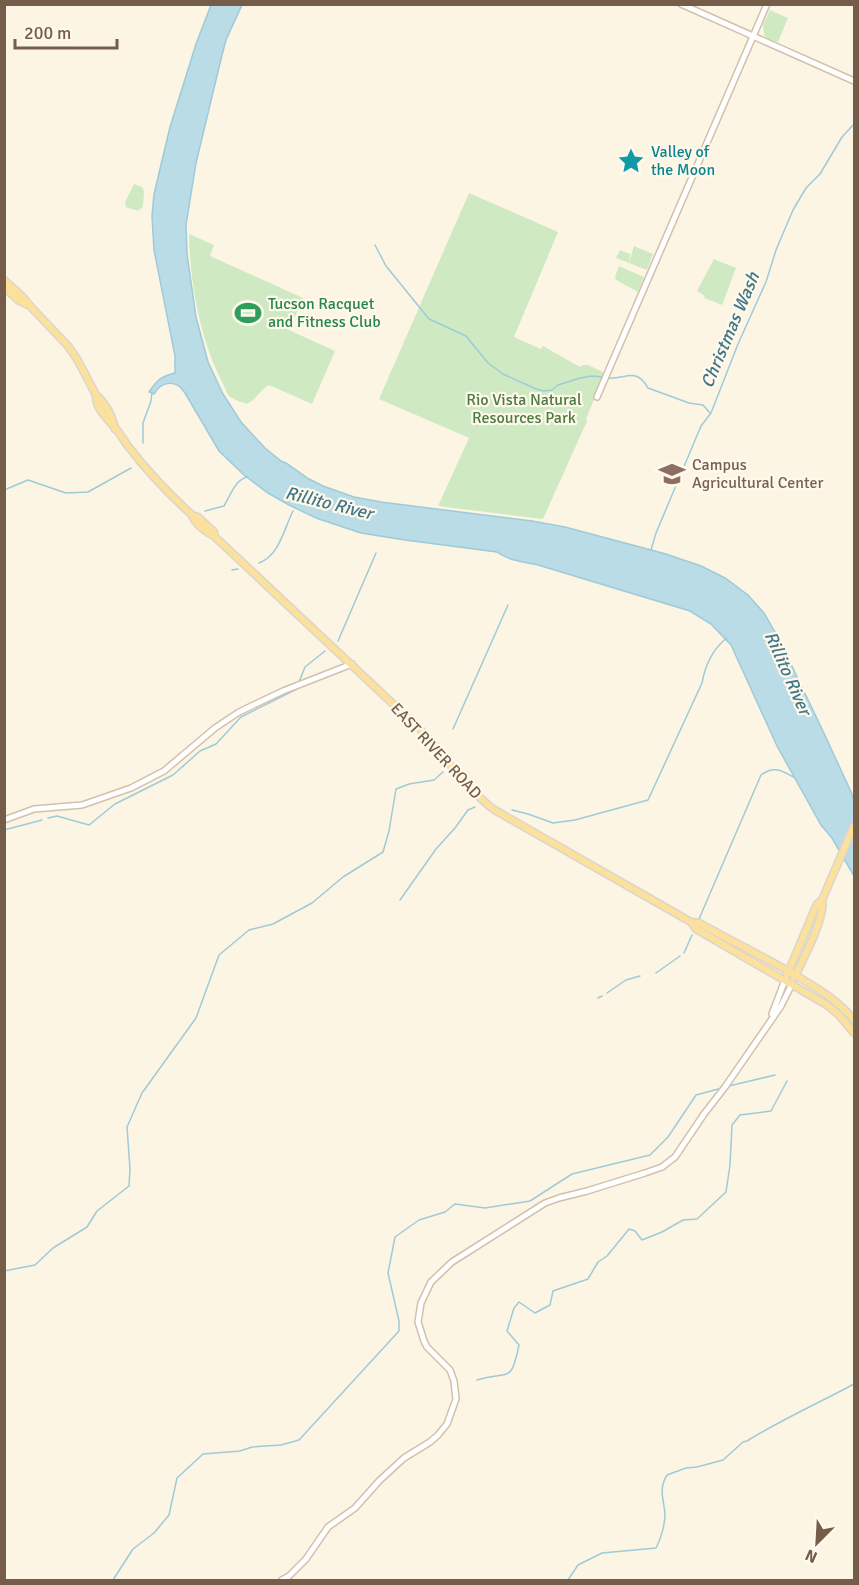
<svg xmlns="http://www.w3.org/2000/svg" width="859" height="1585" viewBox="0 0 859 1585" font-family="Signika,sans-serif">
  <rect width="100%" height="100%" fill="#fcf5e4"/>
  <!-- green -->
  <g fill="#cfeac3">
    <path d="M770 10 788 18 778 42 768 39 764 35 763 25Z"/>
    <path d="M134 184 142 187 144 191 143 207 138 211 126 207 125 202Z"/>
    <path d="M469 193 558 232 514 337 541 349 543 346 580 367 582 365H588L605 373 586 419 587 421 543 519 438 506 469 438 379 399Z"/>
    <path d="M189 234 214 245 210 256 303 298 289 330 335 351 312 404 269 385C259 391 257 399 247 404 242 402 234 400 230 397 227 394 225 388 223 384 200 339 190 284 189 234Z"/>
    <path d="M634 246 653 254 647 270 616 258 620 250 630 254 629 262Z"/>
    <path d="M714 259 736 268 722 305 704 298 705 296 697 291Z"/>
    <path d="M619 266 644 277 638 292 616 280 615 277Z"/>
  </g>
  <!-- water -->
  <path fill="#b9dce6" stroke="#9fcad8" stroke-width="1.5" d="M211 5H242L226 40 222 55 196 163 186 225 187 254 196 317 208 362 223 394 241 422 265 448 281 461 286 463 309 479 323 486 354 497 381 502 532 521 565 527 666 554 701 566 725 578 748 595 764 613 779 639 822 729 852 794 854 802V876L832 838 821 825 777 746 731 645 711 624 690 611 538 565C524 562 509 561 497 552L405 540 361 533 316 518 289 505 268 493 244 475 219 451 185 393C176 379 162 381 154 394L149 392C158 378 161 377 175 373V356L154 250 152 216 154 194 170 127 196 44Z"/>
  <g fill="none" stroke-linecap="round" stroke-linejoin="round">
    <!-- stream -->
    <g stroke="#9fcad8" stroke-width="1.5">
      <path d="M375 245 386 266 429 319 466 336 488 363 503 374 536 389 543 391 552 390 558 385 580 378 592 376 603 377"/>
      <path d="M608 378C624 380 636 366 648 388L689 403 703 405 710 413"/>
      <path d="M143 443V423L151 401 152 392"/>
      <path d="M4 490 28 480 66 493 88 492 131 468"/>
      <path d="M205 511 224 506C230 496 235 480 247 477"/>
      <path d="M651 550 656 533 701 426 711 413 738 344 766 282 776 250 793 210 806 188 820 174 842 137 854 124"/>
      <path d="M259 563C279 556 284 529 293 511"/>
      <path d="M232 570 238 569"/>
      <path d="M338 641 376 553"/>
      <path d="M299 682 305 667 325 651"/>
      <path d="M453 729 508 605"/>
      <path d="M512 810 528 814 553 823 575 820 648 800 702 683C705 666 713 648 727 638"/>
      <path d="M48 818 57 816 89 825 115 804 173 775 200 751 216 744 241 717 297 689"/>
      <path d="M4 830 42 820"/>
      <path d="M400 900 436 849 455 828 468 810 475 807"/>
      <path d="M699 919 761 775C774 765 783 771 795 778"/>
      <path d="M684 953 692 935"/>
      <path d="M656 973 680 956"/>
      <path d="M607 993 626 980 640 976"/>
      <path d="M598 998 602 996"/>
      <path d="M729 1086 775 1075"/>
      <path d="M4 1271 35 1265 53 1248 87 1227 97 1211 129 1186 130 1169 127 1127 142 1093 196 1018 219 955 249 930 273 924 312 903 343 877 383 852 389 831 396 789 409 784 434 780 443 772"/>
      <path d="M477 1380C509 1370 511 1385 519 1345L507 1331 514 1308 519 1302 535 1313 550 1305 553 1291 588 1279 598 1262 607 1256 629 1229 635 1231 642 1240 662 1232 683 1220 697 1219 726 1192 730 1165 732 1125 740 1115 771 1111 787 1081"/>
      <path d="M113 1580 133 1549 154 1533 169 1515 177 1478 203 1454 240 1451 252 1447 281 1445 299 1440 399 1331V1321L388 1273 395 1237 419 1220 445 1212 455 1204 485 1208 530 1201 572 1174 650 1155 668 1137 696 1095 722 1088"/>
      <path d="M568 1580 578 1565 602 1553 656 1548C661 1539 665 1524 665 1514 664 1499 658 1490 667 1475L686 1468 697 1467 723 1460 743 1442 747 1441C782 1419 819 1403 854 1384"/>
    </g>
    <!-- secondary casing -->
    <g stroke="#d3c0ab" stroke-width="8">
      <g id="secondary">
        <path d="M681 4 854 81"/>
        <path d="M597 397 767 4"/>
        <path d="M4 820 34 809 82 805 131 788 164 771 215 728 239 712 283 691 352 664"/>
        <path d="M772 1014 785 980"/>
        <path d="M282 1580 289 1576 306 1559 328 1527 355 1508 379 1481 404 1458 430 1442 438 1435 447 1424 456 1399 454 1381 450 1370 427 1347 424 1341 418 1322 421 1303 431 1282 452 1262 545 1203 559 1198 587 1191 645 1173 662 1167 675 1157 704 1114 725 1087 781 1006 792 984"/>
      </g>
    </g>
    <!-- primary casing -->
    <g stroke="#dbd5d0" stroke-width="9">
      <g id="primary">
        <path d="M4 280 22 296 31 307 68 346 77 359 96 395C105 402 113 417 115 429"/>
        <path d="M4 287 18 300 28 305"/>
        <path d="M96 395C95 409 109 420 117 430 121 435 124 441 128 446 147 471 169 494 192 515"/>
        <path d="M214 536V532L198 517 192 515C195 524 206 532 214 536L424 733C447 759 465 787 493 809L691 922 696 929 827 1005 839 1015 854 1033"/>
        <path d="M691 922 699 923C728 939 758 954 788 971 812 985 836 998 854 1020"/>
        <path d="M787 975 817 904 822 900 854 826"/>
        <path d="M794 978C802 962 826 916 822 900"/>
      </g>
    </g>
    <!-- secondary -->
    <use href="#secondary" stroke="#fff" stroke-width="5"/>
    <!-- primary -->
    <use href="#primary" stroke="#fce19c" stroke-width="6"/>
  </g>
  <!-- icons -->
  <defs>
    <g id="sight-bare" transform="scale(2.07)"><path d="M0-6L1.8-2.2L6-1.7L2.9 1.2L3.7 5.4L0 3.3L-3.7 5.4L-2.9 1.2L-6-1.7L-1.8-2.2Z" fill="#0f9aa8" stroke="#fff9eb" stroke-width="2.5" paint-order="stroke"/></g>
    <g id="stadium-bare" transform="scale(2.07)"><path d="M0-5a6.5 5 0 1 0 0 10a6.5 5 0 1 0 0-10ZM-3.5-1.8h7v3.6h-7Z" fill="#2e9e5b" stroke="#fff9eb" stroke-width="2.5" paint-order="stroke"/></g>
    <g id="university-bare" transform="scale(2.07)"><path d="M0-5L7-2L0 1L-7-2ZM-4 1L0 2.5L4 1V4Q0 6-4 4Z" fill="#8d6e63" stroke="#fff9eb" stroke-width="2.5" paint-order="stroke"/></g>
  </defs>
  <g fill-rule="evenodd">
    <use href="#sight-bare" x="631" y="161"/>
    <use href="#stadium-bare" x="248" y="313"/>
    <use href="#university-bare" x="672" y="474"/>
  </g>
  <g text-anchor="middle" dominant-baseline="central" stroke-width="4.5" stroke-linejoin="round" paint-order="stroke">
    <!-- culture labels -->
    <g font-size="16" fill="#0d838f" stroke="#fff9eb" text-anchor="start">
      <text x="651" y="152">Valley of<tspan x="651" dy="18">the Moon</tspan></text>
    </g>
    <!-- leisure labels -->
    <g font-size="16" fill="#27864d" stroke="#fff9eb" text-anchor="start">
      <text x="268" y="304">Tucson Racquet<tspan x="268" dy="18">and Fitness Club</tspan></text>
    </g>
    <!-- park labels -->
    <g font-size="16" fill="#4d7b42" stroke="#fff9eb">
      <text x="524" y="400">Rio Vista Natural<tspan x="524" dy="18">Resources Park</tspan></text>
    </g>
    <!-- education labels -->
    <g font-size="16" fill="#785e54" stroke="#fff9eb" text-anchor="start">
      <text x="692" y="465">Campus<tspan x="692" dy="18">Agricultural Center</tspan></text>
    </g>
    <!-- street labels -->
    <g font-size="16" fill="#755d49" stroke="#fff9eb">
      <text transform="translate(436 751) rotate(47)">EAST RIVER ROAD</text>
    </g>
    <!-- water labels -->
    <g font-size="18" font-style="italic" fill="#427789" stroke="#fff9eb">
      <text transform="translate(730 330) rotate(-67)">Christmas Wash</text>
      <text transform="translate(329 503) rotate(14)">Rillito River</text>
      <text transform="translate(788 673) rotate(66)">Rillito River</text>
    </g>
  </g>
  <!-- border -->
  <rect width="859" height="1585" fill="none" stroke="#755d49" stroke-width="12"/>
  <!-- north arrow -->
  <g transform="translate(817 1543) rotate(204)" stroke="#fff9eb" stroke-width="4.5" paint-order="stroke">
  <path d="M0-4.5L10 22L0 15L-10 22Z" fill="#755d49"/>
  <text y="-9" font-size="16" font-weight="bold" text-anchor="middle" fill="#755d49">N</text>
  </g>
  <!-- scale -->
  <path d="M15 39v9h102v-9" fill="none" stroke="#755d49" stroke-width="3"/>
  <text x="24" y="39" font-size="18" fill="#755d49" stroke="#fff9eb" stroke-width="4.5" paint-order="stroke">200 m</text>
</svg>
